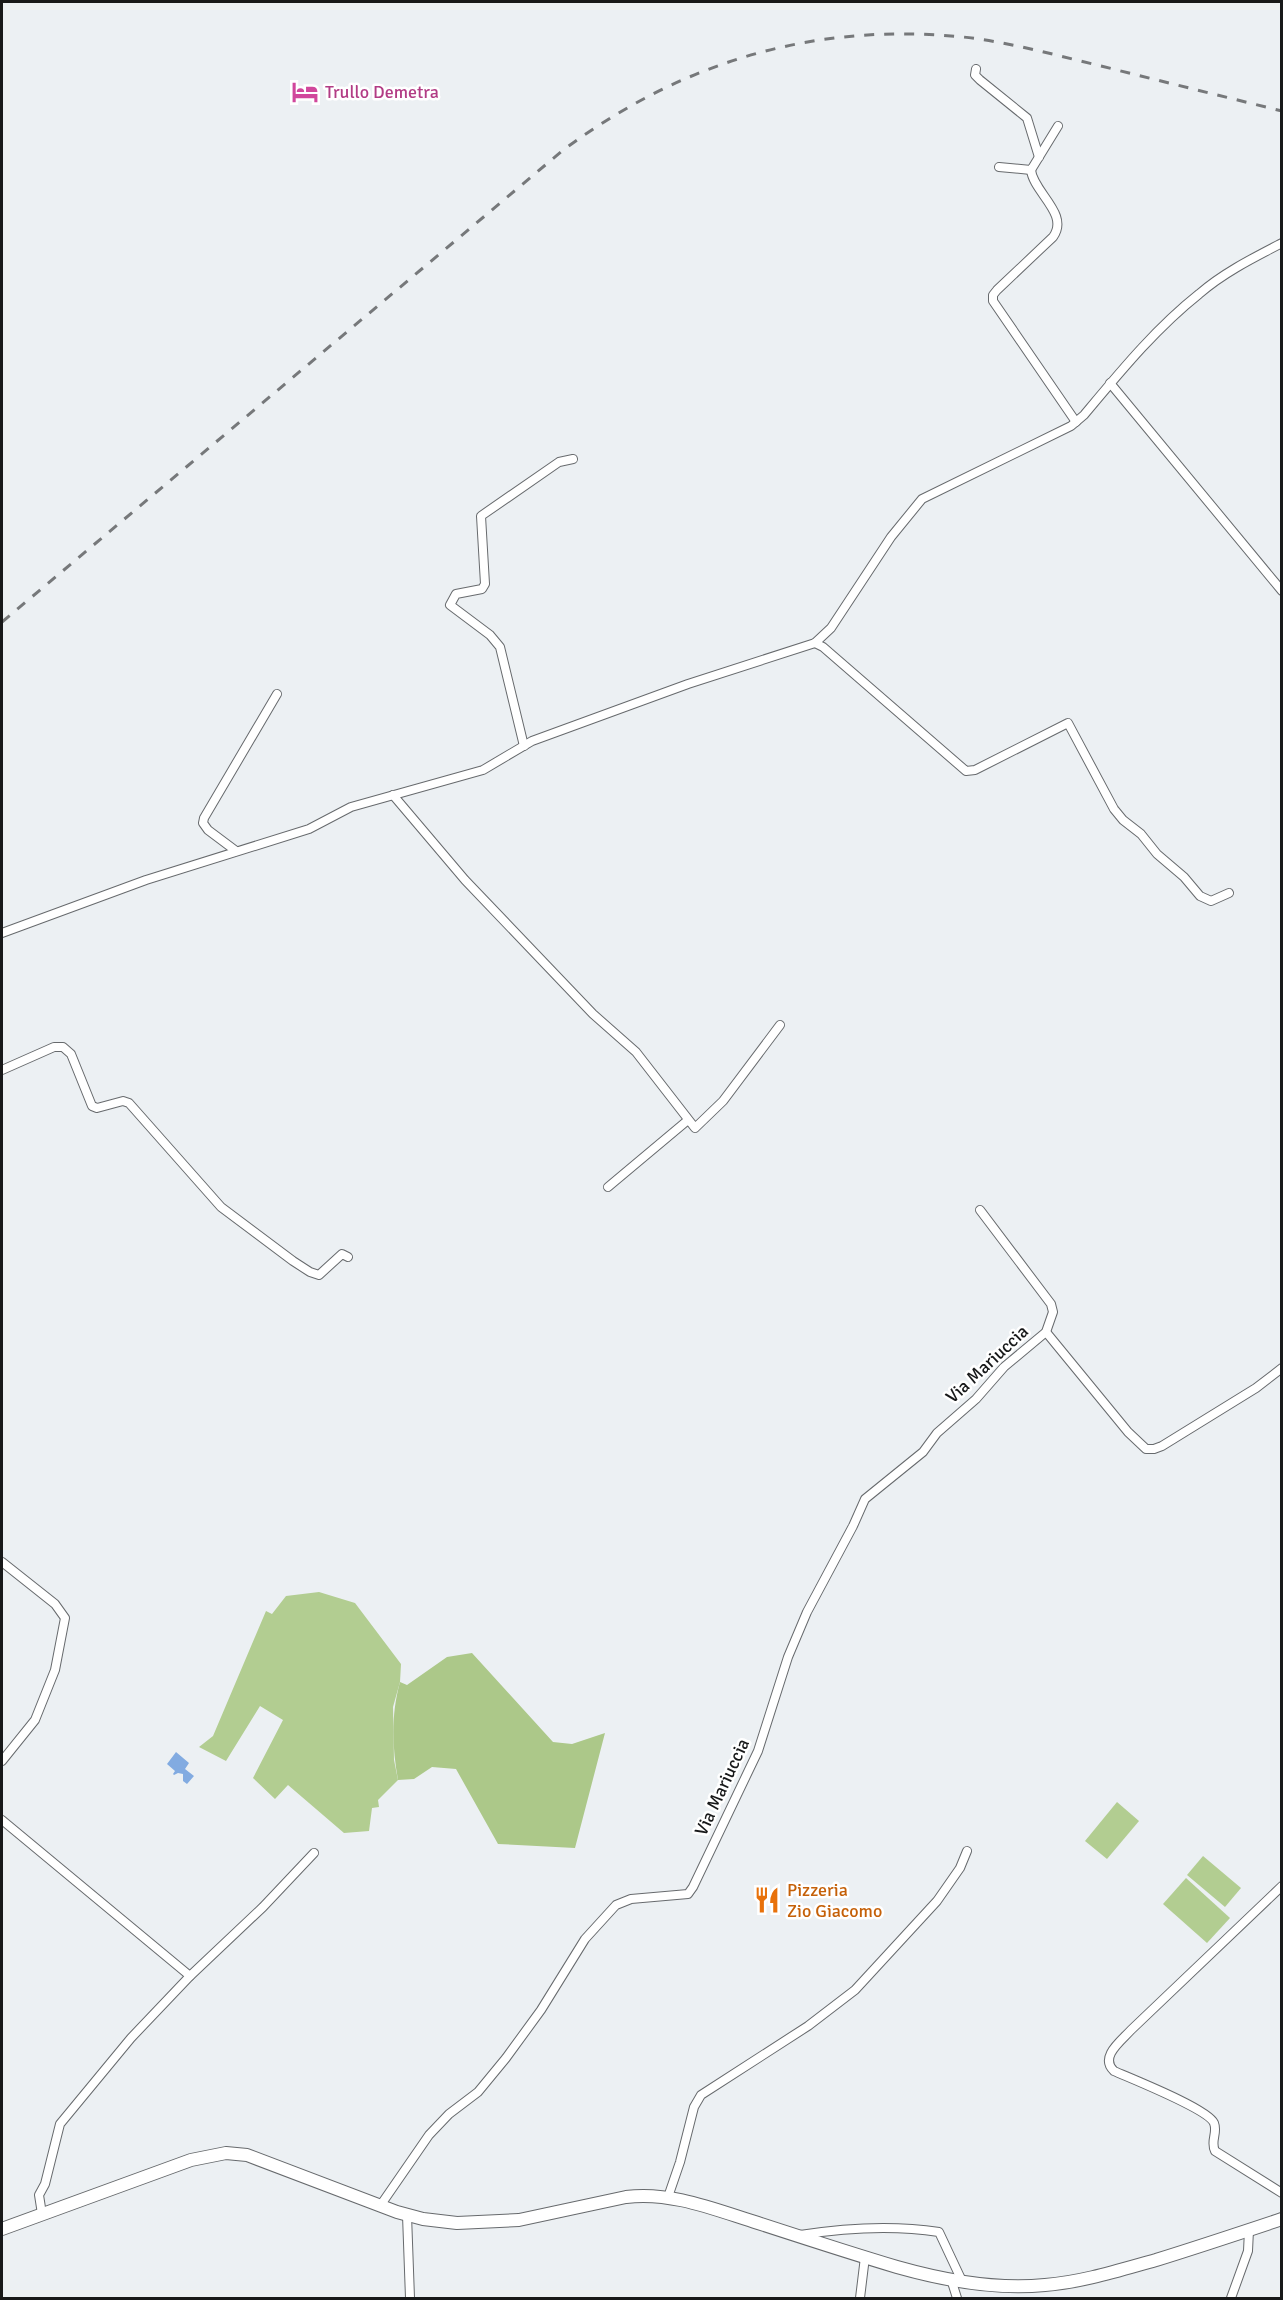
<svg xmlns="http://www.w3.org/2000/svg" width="1283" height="2300" viewBox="0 0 1283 2300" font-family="Signika,sans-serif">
  <rect width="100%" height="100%" fill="#ecf0f3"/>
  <!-- green -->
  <g fill="#b2cd91">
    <path d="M319 1592 355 1603 401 1664 400 1682 393 1707 394 1760 398 1780 378 1800 379 1807 372 1808 369 1831 344 1833 288 1785 275 1799 253 1778 283 1720 260 1706 226 1761 199 1747 213 1736 266 1611 272 1614 286 1596Z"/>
    <path d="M1117 1802 1139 1821 1107 1859 1085 1841Z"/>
    <path d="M1203 1856 1241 1888 1225 1907 1187 1875Z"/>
    <path d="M1186 1878 1230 1918 1207 1943 1163 1904Z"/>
  </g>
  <!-- forest -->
  <path fill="#acc889" d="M472 1653 553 1742 572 1744 605 1733 575 1848 498 1844 456 1769 432 1767 414 1779 398 1780C392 1746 391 1715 400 1682L407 1685 447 1657Z"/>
  <!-- water -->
  <path fill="#82abe1" d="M176 1752 189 1763 185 1769 194 1776 187 1784 183 1781V1774L178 1773 174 1775 173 1774 175 1771 167 1764Z"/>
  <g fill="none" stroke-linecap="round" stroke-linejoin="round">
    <!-- street casing -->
    <g stroke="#676a6d" stroke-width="10">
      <g id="street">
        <path d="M976 69 975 75 980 80 1027 118 1039 157"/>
        <path d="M999 167 1031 170 1058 126"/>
        <path d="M1031 170C1033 192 1070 214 1053 237L997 290 993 295V301L1076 422"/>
        <path d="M1110 383 1282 591"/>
        <path d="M815 643 823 647 966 771 975 770 1068 723 1114 809 1123 820 1141 834 1157 854 1184 877 1200 896 1211 901 1229 893"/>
        <path d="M524 746 500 647 490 635 450 605 456 594 482 589 485 584 481 516 559 462 573 459"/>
        <path d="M393 795 465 880 593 1014 636 1052 695 1128 723 1101 780 1025"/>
        <path d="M236 851 208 830 203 823 204 818 277 694"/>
        <path d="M2 933 146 880 309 829 351 807 483 770 532 741 688 684 815 643 831 628 891 537 922 499 1071 426 1084 415C1120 372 1155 329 1199 294 1223 273 1253 258 1282 243"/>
        <path d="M2 1070 54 1047H63L71 1054 92 1106 97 1108 123 1101 129 1103 221 1207 293 1261 310 1272 319 1275 342 1254 348 1257"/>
        <path d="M608 1187 688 1120"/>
        <path d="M1046 1332 1128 1432 1146 1449H1154L1162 1446 1256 1388 1282 1368"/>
        <path d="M2 1562 55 1604 65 1618 55 1670 35 1720 2 1761"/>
        <path d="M2 1820 190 1976"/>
        <path d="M1282 1886 1131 2030C1121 2041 1099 2057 1114 2071 1132 2079 1208 2109 1214 2123 1218 2133 1210 2141 1215 2151L1282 2193"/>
        <path d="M668 2197 680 2162 694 2107 701 2095 808 2026 855 1990 937 1901 960 1868 967 1851"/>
        <path d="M380 2206 429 2135 449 2114 478 2092 506 2058 541 2010 585 1939 616 1905 631 1899 688 1894 693 1887 758 1751 788 1657 807 1612 853 1526 865 1499 923 1452 937 1433 976 1399 1004 1367 1046 1332 1053 1312 1051 1304 980 1210"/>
        <path d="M42 2214 39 2195 45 2184 60 2124 131 2038 190 1976 263 1907 314 1853"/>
        <path d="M407 2215 410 2298"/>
        <path d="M800 2235C844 2228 894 2225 939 2232L962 2281"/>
        <path d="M951 2279 957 2298"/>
        <path d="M860 2298 865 2257"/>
        <path d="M1231 2298 1248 2251 1249 2230"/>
      </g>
    </g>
    <!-- secondary casing -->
    <g stroke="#676a6d" stroke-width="14">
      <path id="secondary" d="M2 2229 191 2160 226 2153 247 2155 397 2212 423 2219 457 2223 519 2220 626 2197C671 2191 716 2210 758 2223 804 2238 850 2253 897 2267 943 2280 997 2290 1045 2285 1083 2282 1120 2270 1156 2260 1198 2247 1240 2233 1282 2219"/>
    </g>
    <!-- street -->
    <use href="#street" stroke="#fff" stroke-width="8"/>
    <!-- secondary -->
    <use href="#secondary" stroke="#fff" stroke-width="12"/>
    <!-- rail -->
    <path stroke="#76787a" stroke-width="3" stroke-dasharray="10 10" stroke-linecap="butt" d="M2 622 562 151C681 62 814 22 963 37 1009 42 1055 55 1101 66 1161 81 1221 96 1282 111"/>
  </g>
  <!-- icons -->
  <defs>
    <g id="hotel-bare" transform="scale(2.07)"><path d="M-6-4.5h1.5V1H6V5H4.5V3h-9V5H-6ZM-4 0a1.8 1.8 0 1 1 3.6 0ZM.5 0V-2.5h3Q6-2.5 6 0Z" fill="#d1479c" stroke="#fff" stroke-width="2.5" paint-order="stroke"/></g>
    <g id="restaurant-bare" transform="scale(2.07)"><path d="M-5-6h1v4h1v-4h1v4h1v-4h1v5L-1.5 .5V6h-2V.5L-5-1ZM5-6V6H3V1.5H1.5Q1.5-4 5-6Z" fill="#e8710a" stroke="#fff" stroke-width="2.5" paint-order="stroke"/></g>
  </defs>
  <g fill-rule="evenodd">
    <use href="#hotel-bare" x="305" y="92"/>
    <use href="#restaurant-bare" x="767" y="1900"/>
  </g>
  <g text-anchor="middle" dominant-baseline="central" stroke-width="5" stroke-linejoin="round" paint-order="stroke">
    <!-- hotel labels -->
    <g font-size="18" fill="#b23c85" stroke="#fff" text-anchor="start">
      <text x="325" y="92">Trullo Demetra</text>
    </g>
    <!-- street labels -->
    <g font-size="18" fill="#171819" stroke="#fff">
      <text transform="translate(987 1364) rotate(-43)">Via Mariuccia</text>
      <text transform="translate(722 1787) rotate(-65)">Via Mariuccia</text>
    </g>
    <!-- food labels -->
    <g font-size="18" fill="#c56008" stroke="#fff" text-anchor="start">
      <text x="787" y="1890">Pizzeria<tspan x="787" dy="21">Zio Giacomo</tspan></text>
    </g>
  </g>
  <!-- border -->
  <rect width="1283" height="2300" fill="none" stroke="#171819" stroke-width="6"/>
</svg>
